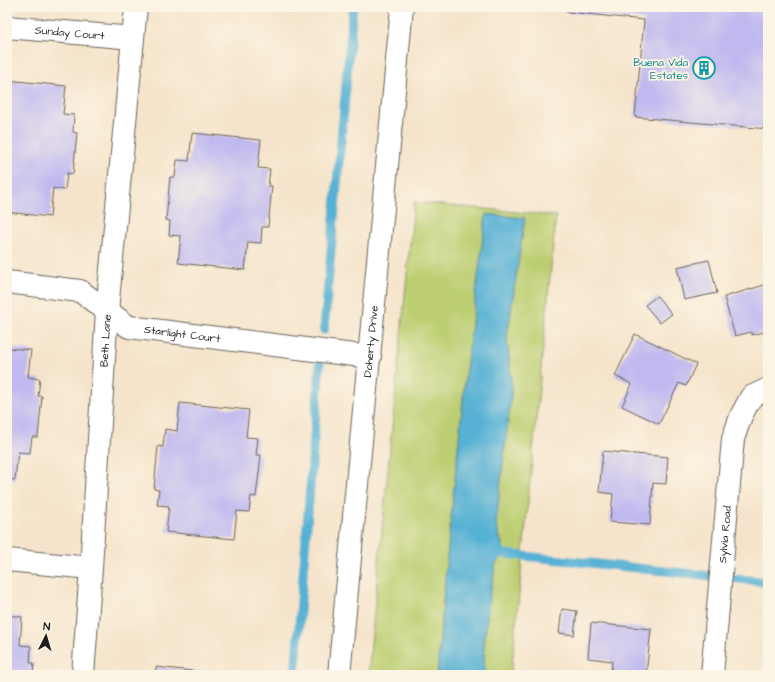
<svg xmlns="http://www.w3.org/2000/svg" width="775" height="682" viewBox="0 0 775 682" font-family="'Architects Daughter',sans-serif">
  <rect width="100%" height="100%" fill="#fcf5e5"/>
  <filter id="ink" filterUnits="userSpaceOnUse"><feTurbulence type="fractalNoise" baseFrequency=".025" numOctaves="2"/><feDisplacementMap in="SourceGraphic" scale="8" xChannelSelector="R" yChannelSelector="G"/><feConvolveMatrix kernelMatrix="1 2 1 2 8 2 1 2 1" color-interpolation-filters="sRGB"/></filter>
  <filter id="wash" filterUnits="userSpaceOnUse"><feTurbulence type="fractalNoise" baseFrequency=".012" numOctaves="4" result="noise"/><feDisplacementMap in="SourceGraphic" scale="16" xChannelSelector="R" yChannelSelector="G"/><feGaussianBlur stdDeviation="0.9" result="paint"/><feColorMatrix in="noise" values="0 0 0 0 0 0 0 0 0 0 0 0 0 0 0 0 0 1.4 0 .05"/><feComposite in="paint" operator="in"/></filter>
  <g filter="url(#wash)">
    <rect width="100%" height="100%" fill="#f5e4cb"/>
    <!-- green -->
    <path fill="#bcce71" stroke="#6c7546" d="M414 202 556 216 511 675H368Z"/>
    <!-- water -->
    <path fill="#57b1d4" stroke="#3a6678" d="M486 214 525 218 507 338 512 388 496 524 505 554 496 563 489 600 484 646 485 675H437L446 566 466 369Z"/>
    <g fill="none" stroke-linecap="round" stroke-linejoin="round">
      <!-- stream -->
      <g stroke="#57b1d4" stroke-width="9">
        <path d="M324 330 353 7"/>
        <path d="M505 554 768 582"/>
        <path d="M295 675 320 363"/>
      </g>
    </g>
    <g id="blocks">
      <!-- building -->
      <g fill="#c0b9f0">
        <path d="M568 7H768V129L635 117 644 20 567 12Z"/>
        <path d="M7 80 66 86 63 114 74 115 73 132 77 133 73 174 67 173 65 190 53 188 50 217 7 212Z"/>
        <path d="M192 133 261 140 258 168 270 169 268 186H272L268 227H262L261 243 248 242 245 270 178 263 181 236 169 235 170 221 166 220 170 177H175L177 160 189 161Z"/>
        <path d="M709 260 717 293 684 300 677 267Z"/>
        <path d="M768 284V331L752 335 751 332 735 336 724 297Z"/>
        <path d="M657 296 672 314 660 323 645 305Z"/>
        <path d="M635 334 696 364 686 386 679 383 659 424 622 406 632 384 615 376Z"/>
        <path d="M7 348 31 350 28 377 40 379 38 396H42L38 437H32L30 453 18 452 15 480 7 479Z"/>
        <path d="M180 403 249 410 246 437 258 438 256 455H261L256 497 251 496 249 512 237 511 234 539 166 532 169 506 157 505 159 490 154 489 158 446 163 447 165 429 177 431Z"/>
        <path d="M603 451 668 457 666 484 653 483 650 525 610 522 613 494 599 492Z"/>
        <path d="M562 609 577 611 574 635 559 633Z"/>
        <path d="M7 615 22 617 20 645 31 646 30 663H34L33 675H7Z"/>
        <path d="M591 623 651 629 646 675H611L612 661 588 658Z"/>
        <path d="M156 667 220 674V675H155Z"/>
      </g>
    </g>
  </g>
  <g filter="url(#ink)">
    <use href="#blocks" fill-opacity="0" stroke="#686259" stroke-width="1"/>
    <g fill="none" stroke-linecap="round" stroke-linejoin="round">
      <!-- minor casing -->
      <g stroke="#686259" stroke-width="24">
        <g id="minor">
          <path id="s1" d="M7 27 133 38"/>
          <path id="s2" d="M7 282 80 291 129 327 370 357"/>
          <path d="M7 560 91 568"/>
          <path id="s3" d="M83 675 91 568 107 311 136 7"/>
          <path id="s4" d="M339 675 402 7"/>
          <path id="s5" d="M712 675 733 439 741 416 751 397 768 389"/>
        </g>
      </g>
      <!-- minor -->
      <use href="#minor" stroke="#fff" stroke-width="22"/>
    </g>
  </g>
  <!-- icons -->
  <defs>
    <g id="building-ring" transform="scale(1.15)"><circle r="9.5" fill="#fcf5e5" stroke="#0f9aa8" stroke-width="1.5"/><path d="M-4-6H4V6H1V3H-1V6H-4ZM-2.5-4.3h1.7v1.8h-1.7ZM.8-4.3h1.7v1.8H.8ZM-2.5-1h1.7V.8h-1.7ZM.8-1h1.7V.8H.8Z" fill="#0f9aa8"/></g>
  </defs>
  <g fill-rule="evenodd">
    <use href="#building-ring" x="704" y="68"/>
  </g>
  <g text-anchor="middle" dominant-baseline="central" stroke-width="3.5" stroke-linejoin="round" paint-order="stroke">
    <!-- street labels -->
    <g font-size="11" fill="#1c1c1c" stroke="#fcf5e5">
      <text stroke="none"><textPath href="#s1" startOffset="63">Sunday Court</textPath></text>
      <text stroke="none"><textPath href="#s2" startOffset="188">Starlight Court</textPath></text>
      <text stroke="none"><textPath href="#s3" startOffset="335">Beth Lane</textPath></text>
      <text stroke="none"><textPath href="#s4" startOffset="335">Doherty Drive</textPath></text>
      <text stroke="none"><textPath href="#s5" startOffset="141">Sylvia Road</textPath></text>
    </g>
    <!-- culture labels -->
    <g font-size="11" fill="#0d838f" stroke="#fcf5e5" text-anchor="end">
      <text x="688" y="62">Buena Vida<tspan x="688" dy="13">Estates</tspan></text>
    </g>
  </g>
  <!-- margin -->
  <rect width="775" height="682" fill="none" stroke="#fcf5e5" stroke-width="24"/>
  <!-- north arrow -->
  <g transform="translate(46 636) rotate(5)" stroke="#fcf5e5" stroke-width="3" paint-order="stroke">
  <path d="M0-3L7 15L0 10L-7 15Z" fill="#1c1c1c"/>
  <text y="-6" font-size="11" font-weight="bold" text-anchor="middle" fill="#1c1c1c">N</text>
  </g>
</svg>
